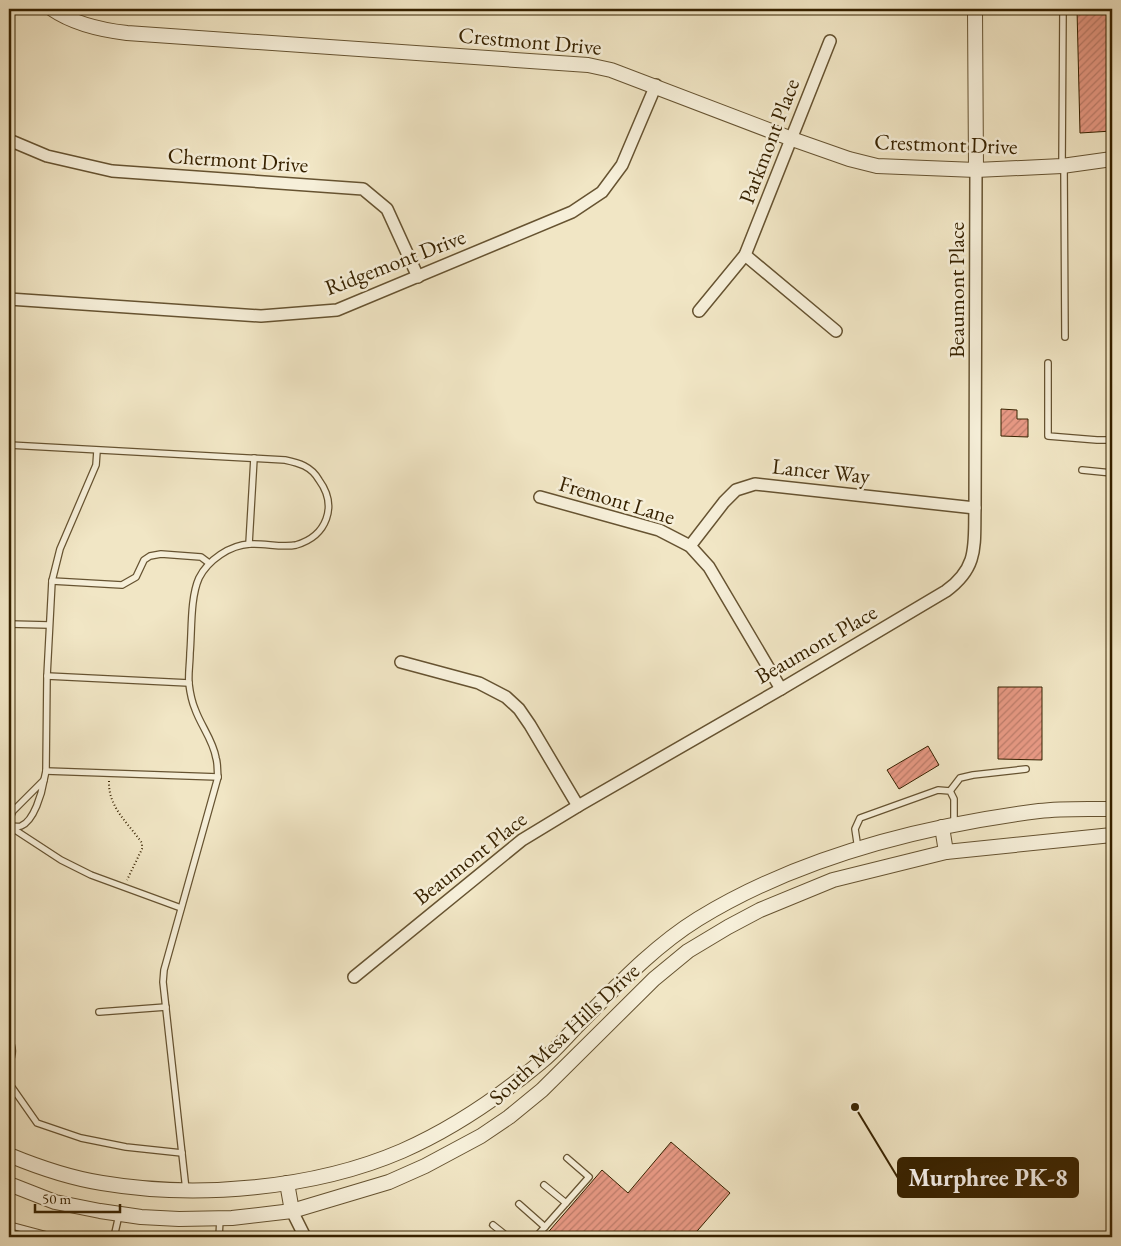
<svg xmlns="http://www.w3.org/2000/svg" width="1121" height="1246" viewBox="0 0 1121 1246" font-family="'EB Garamond',serif">
  <defs>
    <pattern id="building-hatch" width="6" height="6" patternUnits="userSpaceOnUse" patternTransform="scale(1.25)"><rect width="6" height="6" fill="#e79984"/><path d="M-1 1l2-2M0 6l6-6M5 7l2-2" fill="none" stroke="#bc7c6a"/></pattern>
  </defs>
  <rect width="100%" height="100%" fill="#f1e6c5"/>
  <filter id="stains"><feTurbulence type="fractalNoise" baseFrequency=".004" numOctaves="4"/><feColorMatrix values="0 0 0 0 .2 0 0 0 0 .09 0 0 0 0 .02 0 0 0 .5 -.17"/></filter>
  <radialGradient id="worn" r=".72"><stop offset=".6" stop-color="#630" stop-opacity="0"/><stop offset="1" stop-color="#630" stop-opacity=".3"/></radialGradient>
  <!-- building -->
  <g fill="url(#building-hatch)" stroke="#372200">
    <path d="M1077 9H1112V131L1080 133Z"/>
    <path d="M1001 409 1017 410V419H1028V437L1001 436Z"/>
    <path d="M998 687H1042V760L998 759Z"/>
    <path d="M928 746 939 765 899 789 887 770Z"/>
    <path d="M671 1142 730 1193 692 1237H544L602 1170 628 1193Z"/>
  </g>
  <g fill="none" stroke-linecap="round" stroke-linejoin="round">
    <!-- service casing -->
    <g stroke="#665331" stroke-width="8">
      <g id="service">
        <path d="M1062 166 1063 9"/>
        <path d="M1064 167 1065 337"/>
        <path d="M1048 363V436L1097 440H1112"/>
        <path d="M9 445 285 460C299 463 311 466 319 480 338 506 327 536 296 545 282 548 265 543 250 544 230 545 208 560 199 578 190 598 192 631 190 653 190 663 188 674 189 684 190 692 192 702 195 709 201 726 213 740 216 758 218 764 217 771 218 777L164 970 163 982 186 1190"/>
        <path d="M1082 470 1112 473"/>
        <path d="M249 544 254 458"/>
        <path d="M52 581 122 585 136 577 144 560 150 556 161 554 201 557 209 563"/>
        <path d="M9 624 49 625"/>
        <path d="M47 676 189 683"/>
        <path d="M46 771 218 777"/>
        <path d="M44 780 46 771 47 676 52 581 60 549 96 465 97 451"/>
        <path d="M950 791 960 778 973 775 1026 769"/>
        <path d="M9 820 13 811 44 780C42 793 34 821 21 826 18 827 12 826 9 825"/>
        <path d="M9 826 61 860 91 875 181 908"/>
        <path d="M858 849 855 829 860 818 938 790 950 791 954 799V825"/>
        <path d="M99 1012 166 1007"/>
        <path d="M9 1040C14 1048 13 1055 9 1063"/>
        <path d="M9 1083 37 1123 81 1138 126 1147 182 1153"/>
        <path d="M544 1185 566 1203"/>
        <path d="M519 1204 545 1227"/>
        <path d="M9 1225 54 1237"/>
        <path d="M493 1225 508 1237"/>
        <path d="M114 1237 119 1215"/>
        <path d="M219 1237 220 1219"/>
        <path d="M536 1237 589 1177 567 1158"/>
      </g>
    </g>
    <!-- minor casing -->
    <g stroke="#665331" stroke-width="14">
      <g id="minor">
        <path d="M9 140 47 156 112 171 363 189 387 209 418 277"/>
        <path d="M745 255 836 331"/>
        <path d="M9 299 261 316 337 310 572 212 602 192 622 165 656 85"/>
        <path d="M699 311 745 255 830 41"/>
        <path d="M540 497 659 530 690 546 709 567 781 689"/>
        <path d="M690 546 724 502 736 490 755 484 975 508"/>
        <path d="M401 662 479 683 506 697 519 709 530 725 578 806"/>
        <path d="M354 977 522 840 578 806 781 689 946 591C979 567 974 545 975 508L976 170"/>
        <path d="M292 1211 305 1237"/>
      </g>
    </g>
    <!-- tertiary casing -->
    <g stroke="#665331" stroke-width="16">
      <g id="tertiary">
        <path d="M52 9C74 24 101 30 127 33L588 65 611 70 792 139 849 159 877 166 976 170 1062 166 1112 159"/>
        <path d="M975 9 976 170"/>
        <path d="M942 827 946 852"/>
        <path d="M9 1155C38 1167 70 1178 102 1183 197 1199 314 1189 402 1151 452 1129 499 1097 541 1062 555 1051 567 1036 579 1024 617 986 653 947 698 919 799 857 922 826 1039 811 1063 808 1088 809 1112 809"/>
        <path d="M287 1183 292 1211"/>
        <path d="M9 1184 55 1202 100 1211 141 1217 179 1219 232 1218 292 1211 389 1182 425 1166 481 1136 509 1117 542 1090 654 979 688 951 728 927 760 910 833 880 946 852 1112 835"/>
      </g>
    </g>
    <!-- path -->
    <path stroke="#372200" stroke-width="2" stroke-dasharray="1 2.5" stroke-linecap="butt" d="M109 781C108 807 128 823 142 843V849L127 880"/>
    <!-- service -->
    <use href="#service" stroke="#f6efd9" stroke-width="5.5"/>
    <!-- minor -->
    <use href="#minor" stroke="#f6efd9" stroke-width="11"/>
    <!-- tertiary -->
    <use href="#tertiary" stroke="#f6efd9" stroke-width="14"/>
  </g>
  <g text-anchor="middle" dominant-baseline="central" stroke-width="5" stroke-linejoin="round" paint-order="stroke">
    <!-- street labels -->
    <g font-size="22" fill="#372200" stroke="#f6efd9">
      <text transform="translate(530 41) rotate(5)">Crestmont Drive</text>
      <text transform="translate(769 141) rotate(-69)">Parkmont Place</text>
      <text transform="translate(946 144) rotate(2)">Crestmont Drive</text>
      <text transform="translate(238 160) rotate(4)">Chermont Drive</text>
      <text transform="translate(395 262) rotate(-21)">Ridgemont Drive</text>
      <text transform="translate(956 290) rotate(-90)">Beaumont Place</text>
      <text transform="translate(821 471) rotate(6)">Lancer Way</text>
      <text transform="translate(617 500) rotate(17)">Fremont Lane</text>
      <text transform="translate(816 644) rotate(-30)">Beaumont Place</text>
      <text transform="translate(470 858) rotate(-38)">Beaumont Place</text>
      <text transform="translate(564 1034) rotate(-43)">South Mesa Hills Drive</text>
    </g>
  </g>
  <!-- callouts -->
  <path fill="none" stroke="#372200" stroke-width="2" d="M855 1107L898 1178"/>
  <circle fill="#372200" stroke="#f6efd9" stroke-width="2" cx="855" cy="1107" r="5"/>
  <rect fill="#372200" stroke="#372200" stroke-width="2" x="898" y="1158" width="180" height="39" rx="5"/>
  <g font-size="24" text-anchor="middle" font-weight="bold" fill="#fff">
    <text x="988" y="1186">Murphree PK-8</text>
  </g>
  <!-- margin -->
  <rect width="1121" height="1246" fill="none" stroke="#f1e6c5" stroke-width="30"/>
  <rect x="10" y="10" width="1101" height="1226" fill="none" stroke="#372200" stroke-width="2.5"/>
  <rect x="15" y="15" width="1091" height="1216" fill="none" stroke="#372200"/>
  <!-- scale -->
  <path d="M35 1204v8h85v-8" fill="none" stroke="#372200" stroke-width="2.5"/>
  <text x="42" y="1204" font-size="15" fill="#372200" stroke="#f6efd9" stroke-width="4" paint-order="stroke">50 m</text>
  <rect width="100%" height="100%" filter="url(#stains)"/>
  <rect width="100%" height="100%" fill="url(#worn)"/>
</svg>
